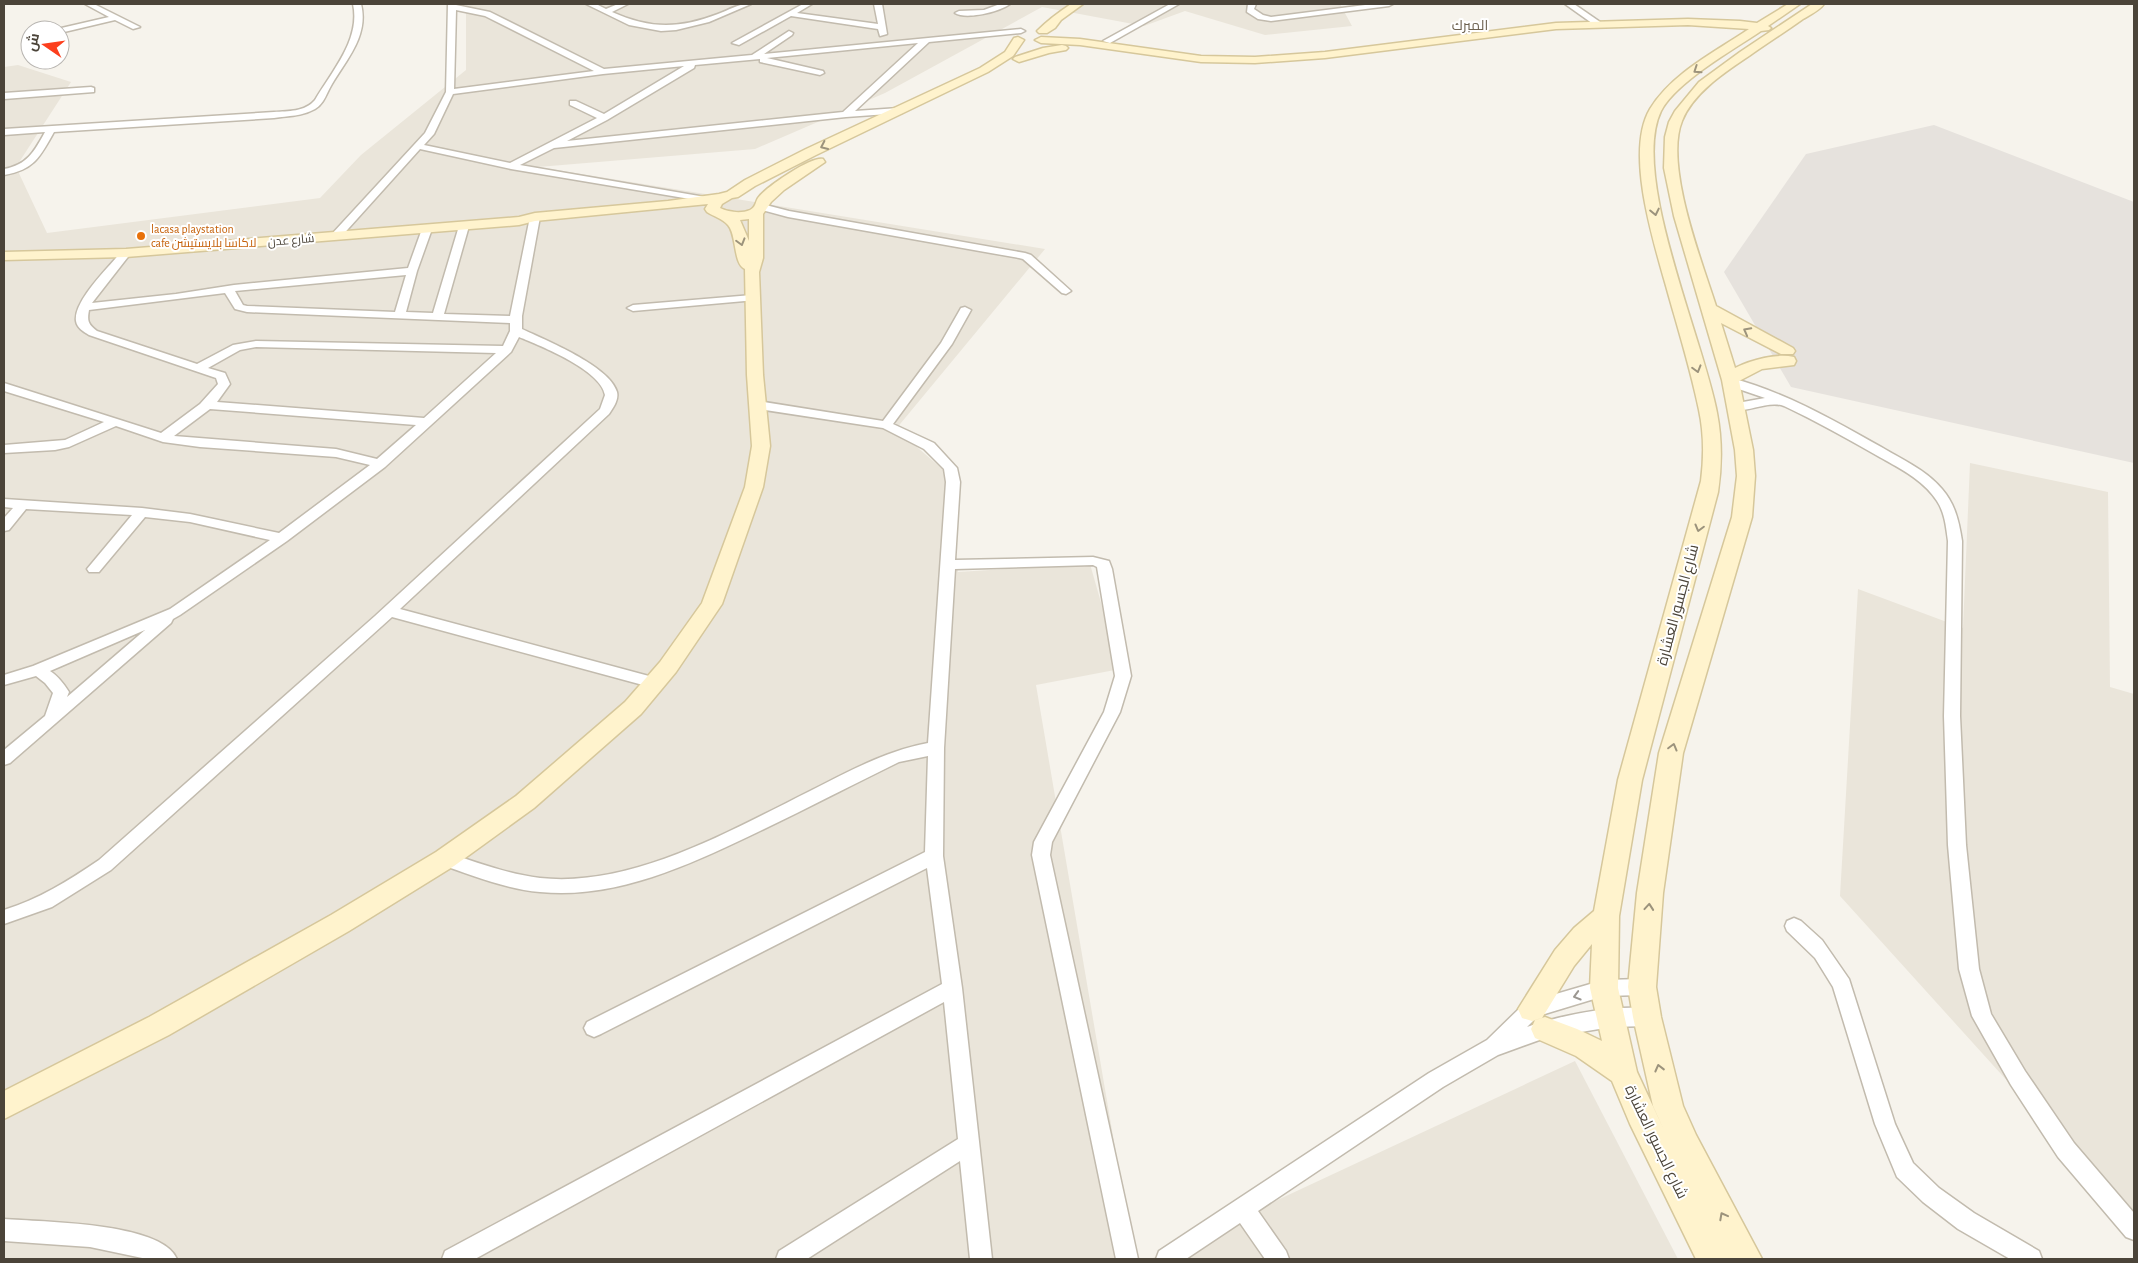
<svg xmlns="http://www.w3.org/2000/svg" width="2138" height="1263" viewBox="0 0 2138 1263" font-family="'Alegreya Sans',Cairo,sans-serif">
  <rect width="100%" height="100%" fill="#f6f3ec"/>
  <!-- residential -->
  <g fill="#eae5da">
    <path d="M466 4H1340L1352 26 1265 35 1185 11 1144 26 1042 7 885 93 755 149 538 167 1045 249 896 429 947 473 958 572 1090 564 1120 669 1036 685 1134 1259H4V67L18 65 71 82 16 167 47 233 320 198 361 155 466 70Z"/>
    <path d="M1970 463 2108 492 2110 687 2134 694V1221L1840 896 1858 589 1963 628Z"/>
    <path d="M1575 1061 1678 1259H1151Z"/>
  </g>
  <!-- industrial -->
  <path fill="#e6e2dd" d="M1934 125 2134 202V463L1791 387 1724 272 1806 154Z"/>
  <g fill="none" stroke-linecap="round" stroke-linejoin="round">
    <!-- street casing -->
    <g stroke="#c2bbae" stroke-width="3">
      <g id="street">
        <path d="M85 4H94L140 27 133 29 115 20 60 33V30L57 29 109 17Z"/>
        <path d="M353 4H361C369 35 347 59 332 84 327 92 324 104 315 109 303 116 288 116 274 118L54 132C40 157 34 170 4 175V169C27 165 34 152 45 132L4 135V129L274 112C288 111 305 112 315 100 332 71 361 39 353 4Z"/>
        <path d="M448 4H456V5L490 12 604 69 752 55 789 31 793 33 792 35 764 54 1021 29 1025 31 1021 33 929 42 855 111 899 108 902 109V113L846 117 554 148 520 165 705 197 708 198V202L511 169 420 149 339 239H331L330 237 331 235 425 133 446 92ZM456 10 485 16 594 71 454 89ZM918 43 843 112 567 141 607 120 694 68 695 65 760 59V62L820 75 824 73 823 71 767 58ZM684 66 604 114 576 101H570V105L597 118 510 163 424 145 434 134 453 94 603 74Z"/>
        <path d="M586 4H596L606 9 618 4H628L612 12C650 29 679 29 718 14 729 10 739 3 751 4L709 22 676 30 661 31 629 25Z"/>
        <path d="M803 4H812L797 13 878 24 874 4H882L887 34 880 36 878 29 791 16 739 45 732 43Z"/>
        <path d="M1000 4H1010C999 12 966 20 955 13L959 11 984 10Z"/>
        <path d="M1170 4H1179L1110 43 1103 41Z"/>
        <path d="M1248 4H1256L1254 9 1263 15 1271 17 1373 4H1393L1389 6 1271 21 1258 19 1247 12Z"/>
        <path d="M1565 4H1574L1603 24 1596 26Z"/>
        <path d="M91 87 94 88V92L4 99V93Z"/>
        <path d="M762 204 789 211 1025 253 1031 255 1071 291 1066 294 1062 293 1023 259 1019 258 788 217 758 209V205Z"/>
        <path d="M535 214 540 217 522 316V329C545 340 610 366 617 392 619 400 613 408 609 414L400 609 660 679 662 683 660 687 654 688 392 617 111 870 52 907 4 924V910C39 899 68 881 99 860L375 616 600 409 605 395C601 370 541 346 519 337L511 352 385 467 287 541 180 615 173 619 171 623 10 763 4 765V750L45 716 53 693 45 683 36 676 4 685V675L33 666 170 609 270 540 190 522 145 517 99 572H89L87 569 132 515 26 509 9 530 4 531V518L13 508 4 507V499L142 508 190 514 279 533 370 465 336 457 200 447 163 442 116 426 69 447 55 450 4 453V445L65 440 104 422 4 391V383L161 433 200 404 218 384 216 378 89 335C84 332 77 328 76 321 73 301 110 266 122 251H130L131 253 92 303 176 294 234 285 408 268 422 229 427 226 432 229 417 271 406 312 433 313 459 226 464 223 469 226 444 314 510 316 530 217ZM406 275 395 312 247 306 243 305 235 291ZM225 293 235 309 247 312 510 323V331L503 346 256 341 233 345 197 364 97 331C88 324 87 321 89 310ZM256 347 496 353 424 418 217 402 230 384 225 373 208 368 240 350ZM210 409 416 425 377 459 336 449 174 436ZM145 630 67 697 69 692C64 684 58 676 50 671Z"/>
        <path d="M752 295 758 298 756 300 633 311 627 308 633 305Z"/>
        <path d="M965 307 971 310 952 344 893 424 934 443 957 468 960 482 955 560 1093 557 1109 561 1112 569 1131 676 1120 712 1052 842 1050 855 1138 1259H1116L1032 855 1034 842 1104 712 1115 676 1097 567 1093 565 955 569 944 748 943 856 962 988 992 1259H970L960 1161 807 1259H776L779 1251 958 1139 944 1002 475 1259H442L445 1251 942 984 927 868 601 1034 594 1037 587 1034 584 1028 587 1022 925 852 928 756 899 762C852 785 806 809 760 831 693 863 617 900 540 892 505 889 472 875 439 864L436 859 439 854 445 852C476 862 507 874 540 878 631 888 730 831 810 791 848 772 885 751 928 743L946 482 944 469 924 449 883 428 758 409 752 405 758 401 883 421 941 343 961 308Z"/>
        <path d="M1731 378C1785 392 1835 421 1883 448 1903 460 1926 470 1942 489 1955 504 1959 521 1962 541L1960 716 1966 845 1979 969 1991 1014 2025 1071 2074 1143 2134 1213V1240L2126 1237 2058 1157 2011 1085 1972 1016 1959 969 1948 845 1944 716 1948 541C1946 527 1945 513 1937 501 1923 479 1897 467 1876 455 1846 438 1816 421 1784 406 1768 400 1747 413 1732 410L1730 407 1732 404 1765 398 1727 385 1725 382 1727 379Z"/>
        <path d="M1794 918 1801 921 1822 940 1849 979 1895 1124 1913 1163 1939 1188 1974 1213 2039 1251 2042 1259H2010L1958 1229 1923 1202 1897 1177 1875 1124 1833 987 1815 958 1787 931 1785 926 1787 921Z"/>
        <path d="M1642 979 1649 981 1652 987 1649 993 1642 995 1604 996 1538 1016 1527 1027C1554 1017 1627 1001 1654 1011L1657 1017 1654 1023 1647 1026 1611 1027 1545 1038 1498 1055 1443 1087 1258 1211 1286 1251 1289 1259H1265L1240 1223 1186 1259H1156L1159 1251 1429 1073 1487 1040 1525 1003 1604 980Z"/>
        <path d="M4 1219C41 1222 162 1222 177 1259H147L90 1247 4 1241Z"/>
      </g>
    </g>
    <!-- secondary casing -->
    <g stroke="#d6c79b" stroke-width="3">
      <g id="secondary">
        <path d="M1071 4H1083L1061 20 1055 28 1047 33H1039L1037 31C1047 21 1059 12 1071 4Z"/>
        <path d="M1788 4H1800L1768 26 1771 28 1769 30 1761 31C1733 50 1676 82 1661 111 1630 175 1704 341 1717 413 1722 439 1722 465 1718 492L1642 780 1619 916 1618 988 1637 1072 1664 1130 1653 1106 1633 1017 1628 987 1637 893 1659 753 1732 517 1737 476 1735 450 1722 380 1674 216 1664 168 1665 137 1669 122 1675 111 1699 82 1740 52 1812 4H1824C1820 10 1810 15 1803 19 1785 32 1767 43 1749 56 1725 72 1693 93 1682 121 1664 165 1702 262 1716 306L1793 348 1795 351 1793 354H1781L1721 323 1735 368C1751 360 1776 353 1794 357L1796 361 1794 365 1762 369 1739 381 1753 450 1755 476 1752 517 1683 753 1663 893 1656 987 1661 1017 1683 1106 1696 1135 1762 1259H1696L1630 1124 1612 1081 1576 1056 1535 1038 1531 1029 1535 1020 1545 1017 1577 1029 1602 1041 1590 988 1592 944 1574 966 1542 1018 1532 1021 1522 1018 1518 1009 1555 950 1574 928 1594 911 1618 780 1701 481C1704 458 1704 433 1699 410 1691 371 1679 332 1668 293 1655 246 1624 153 1650 109 1672 73 1715 52 1749 29L1688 25 1556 29 1325 58 1255 63 1201 62 1080 45 1041 43 1035 40 1041 37 1080 39 1201 56 1255 57 1325 52 1556 23 1688 19 1740 21 1757 23Z"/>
        <path d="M1018 37 1024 40 1013 56 988 72 816 155 755 186 738 197 732 198 722 204 720 208C728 212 741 214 750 210 756 207 755 203 758 198 765 188 811 156 823 159L825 162 784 190 771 202 763 214V258L759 272 763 375 770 446 763 487 722 604 676 672 641 714 534 808 454 866 349 931 169 1035 4 1119V1091L149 1017 331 915 436 852 516 796 625 702 660 662 702 603 745 487 752 446 747 375 745 269C733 264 737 235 728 225 723 219 713 216 707 212L705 209 708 204 535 221 519 225 126 257 4 260V252L126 249 519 217 535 213 668 201 719 194 727 192 745 180 806 149 980 68 1005 52 1014 38ZM749 219V241L740 220Z"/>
        <path d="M1062 45 1066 46 1068 48 1066 50 1049 53 1019 62 1013 59 1015 57 1043 48Z"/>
      </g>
    </g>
    <!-- street -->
    <use href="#street" fill="#fff" fill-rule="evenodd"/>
    <!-- secondary -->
    <use href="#secondary" fill="#fff3cd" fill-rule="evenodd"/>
  </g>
  <!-- one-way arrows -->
  <defs><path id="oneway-chevron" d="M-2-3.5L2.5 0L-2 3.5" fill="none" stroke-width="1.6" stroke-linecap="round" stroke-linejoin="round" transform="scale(1.25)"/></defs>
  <g stroke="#9c937c">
    <use href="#oneway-chevron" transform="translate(1697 70) rotate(146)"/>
    <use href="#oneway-chevron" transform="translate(824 146) rotate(155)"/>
    <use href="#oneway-chevron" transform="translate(1655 212) rotate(78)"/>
    <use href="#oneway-chevron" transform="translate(741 242) rotate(74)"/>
    <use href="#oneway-chevron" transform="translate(1747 331) rotate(-152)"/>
    <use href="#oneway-chevron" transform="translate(1697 369) rotate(74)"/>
    <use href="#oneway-chevron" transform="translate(1699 528) rotate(105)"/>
    <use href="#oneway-chevron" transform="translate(1673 747) rotate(-75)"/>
    <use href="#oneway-chevron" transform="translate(1649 907) rotate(-85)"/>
    <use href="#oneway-chevron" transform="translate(1659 1068) rotate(-104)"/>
    <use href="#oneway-chevron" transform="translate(1723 1216) rotate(-118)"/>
  </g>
  <use stroke="#9c9892" href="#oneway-chevron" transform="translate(1577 996) rotate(164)"/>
  <!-- markers -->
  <circle fill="#e8710a" stroke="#fff" stroke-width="2" cx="141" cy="236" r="5"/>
  <g text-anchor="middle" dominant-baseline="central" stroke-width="4" stroke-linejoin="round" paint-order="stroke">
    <!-- far-food labels -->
    <g font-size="12" fill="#c56008" stroke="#fff" text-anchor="start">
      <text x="151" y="229">lacasa playstation<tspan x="151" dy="14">cafe لاكاسا بلايستيشن</tspan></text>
    </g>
    <!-- far-street labels -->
    <g font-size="12" fill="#4b4439" stroke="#fff">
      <text transform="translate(291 240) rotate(-5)">شارع عدن</text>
    </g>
    <!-- far-neighbourhood labels -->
    <g font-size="14" fill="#6e6250" stroke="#fff">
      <text x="1470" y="26">المبرك</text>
    </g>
    <!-- street labels -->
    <g font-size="15" fill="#4b4439" stroke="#fff">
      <text transform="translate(1678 605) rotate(-75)">شارع الجسور العشارة</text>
      <text transform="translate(1656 1142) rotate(64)">شارع الجسور العشارة</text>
    </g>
  </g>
  <!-- border -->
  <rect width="2138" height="1263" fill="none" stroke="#4b4439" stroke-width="10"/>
  <!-- north arrow -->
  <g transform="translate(45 45) rotate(283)"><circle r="24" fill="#ffffff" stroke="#b7b4b0"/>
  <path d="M0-4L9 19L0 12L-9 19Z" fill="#fc3f1d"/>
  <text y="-8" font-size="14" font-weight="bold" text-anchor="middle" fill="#4b4439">ش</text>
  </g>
</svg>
